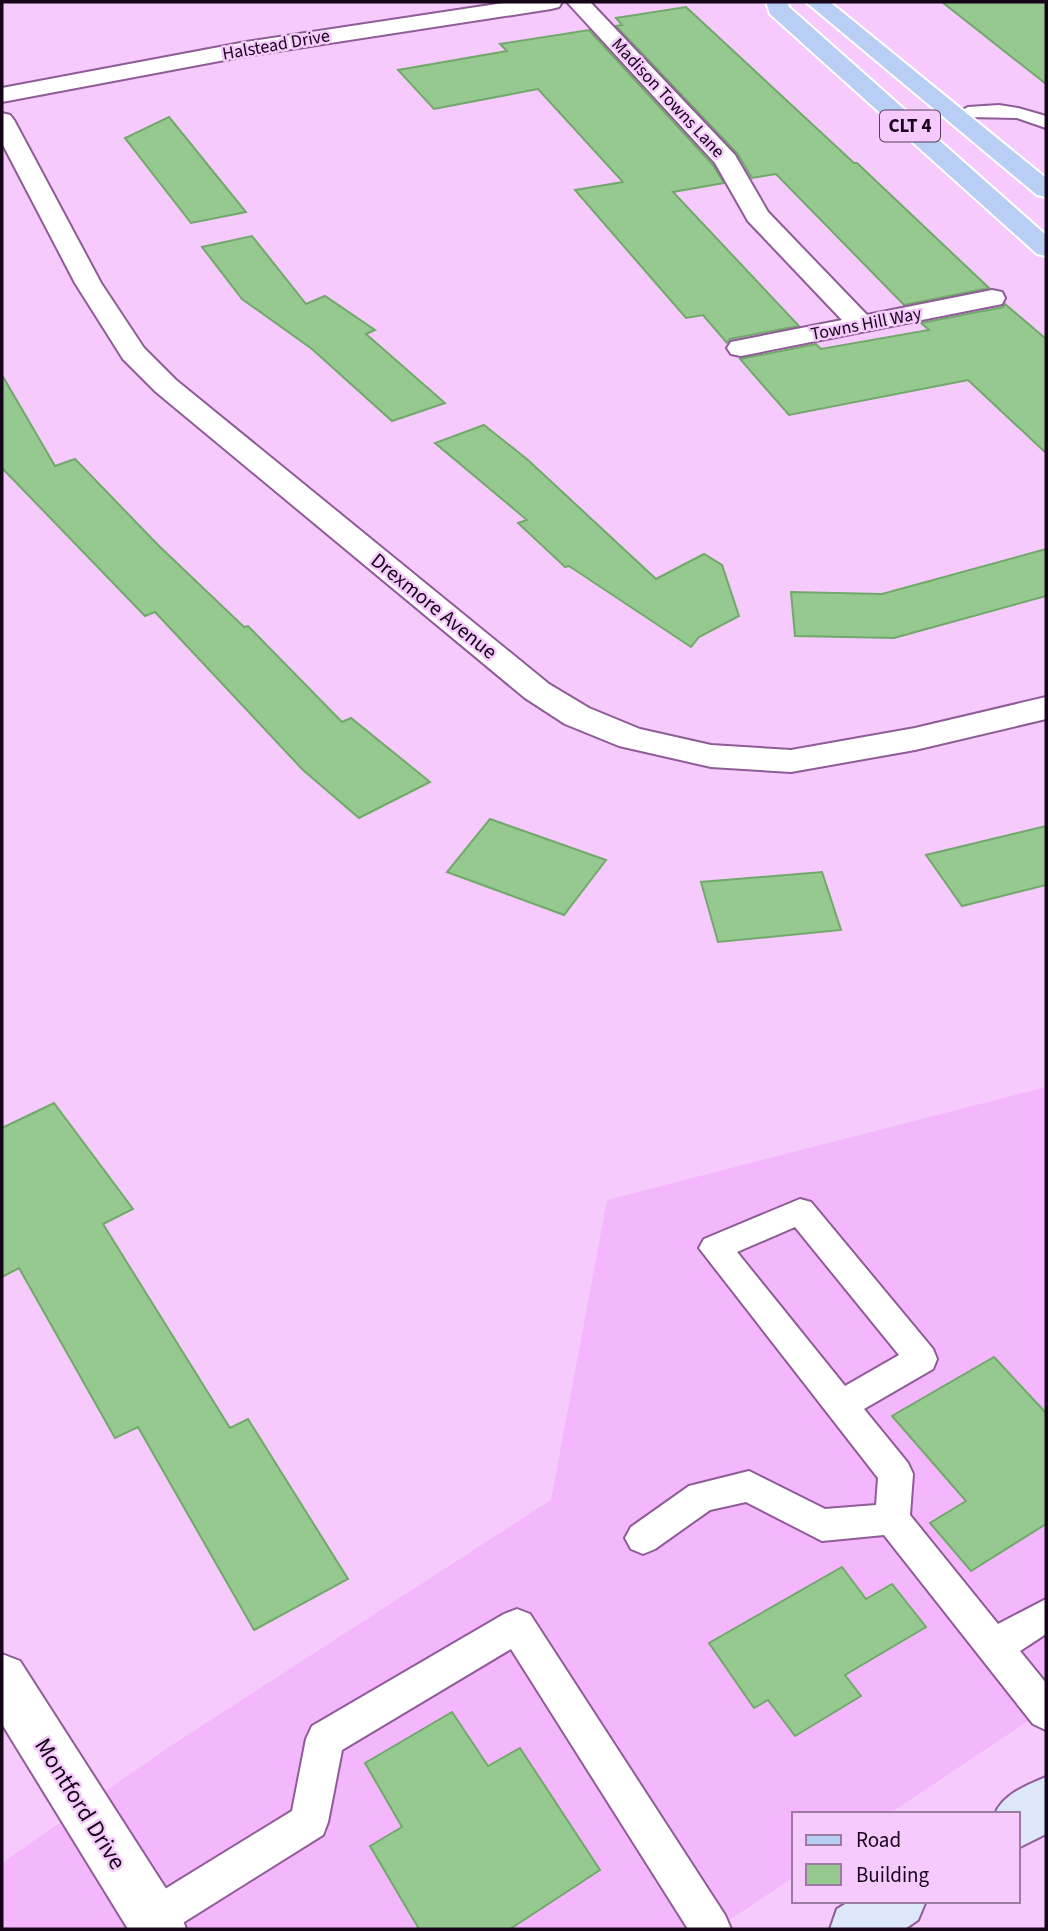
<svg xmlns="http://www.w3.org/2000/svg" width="1048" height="1931" viewBox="0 0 1048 1931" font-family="'Source Sans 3',sans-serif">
  <rect width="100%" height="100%" fill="#f6cafd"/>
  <!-- built -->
  <path fill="#f4b7fd" d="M1046 1087V1709L889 1814H794V1877L716 1929H2V1863L172 1745 551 1500 607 1200Z"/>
  <!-- building -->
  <g fill="#95c98f" stroke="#72a86b" stroke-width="2">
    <path d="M942 2H1046V84Z"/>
    <path d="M686 7 854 163H857L989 288 904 305 776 174 752 178 737 153 616 26 622 25 616 18Z"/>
    <path d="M589 30 713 165 724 183 673 192 799 326 730 339 727 343 703 315 686 318 575 190 623 182 538 89 434 109 398 70 507 51 500 44Z"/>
    <path d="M169 117 246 212 191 223 125 138Z"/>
    <path d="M252 236 306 304 325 296 375 330 366 334 445 403 392 421 312 349 242 299 202 247Z"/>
    <path d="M1005 304 1046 339V453L968 380 789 415 740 359 816 344 821 349 929 330 921 323 1003 307Z"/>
    <path d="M2 375 55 466 75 459 158 545 244 627 248 626 342 722 351 718 430 782 359 818 303 770 155 612 145 616 2 468Z"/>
    <path d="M484 425 528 460 656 579 704 554 722 565 739 616 699 637 691 647 569 566 565 567 518 523 527 520 435 443Z"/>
    <path d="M1046 549V596L894 638 795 636 791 592 882 594Z"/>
    <path d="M490 819 606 860 564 915 447 872Z"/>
    <path d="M1046 826V885L962 906 926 855Z"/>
    <path d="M822 872 841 930 718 942 701 882Z"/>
    <path d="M54 1103 133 1209 103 1224 230 1428 248 1419 348 1579 254 1630 138 1427 115 1438 19 1268 2 1277V1128Z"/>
    <path d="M994 1357 1046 1413V1524L971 1571 930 1523 966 1501 892 1416Z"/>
    <path d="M842 1567 866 1599 892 1584 926 1627 845 1675 861 1696 795 1736 768 1700 754 1708 709 1643Z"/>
    <path d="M452 1712 488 1766 520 1748 600 1870 510 1929H419L370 1846 402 1827 365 1763Z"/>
  </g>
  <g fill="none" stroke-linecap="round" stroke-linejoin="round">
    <!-- service casing -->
    <g stroke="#8e5c96" stroke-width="4">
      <g id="service">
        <path d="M999 105 1018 108 1046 116V128L1017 118 968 117 959 112 968 107Z"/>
        <path d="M800 1199 811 1202 933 1349 937 1359 933 1369 864 1409 908 1463 913 1474 910 1515 998 1624 1046 1599V1634L1020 1651 1046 1683V1730L1033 1724 884 1535 822 1541 746 1502 710 1510 655 1549 643 1554 631 1549 625 1538 631 1527 689 1486 749 1471 825 1509 876 1505 878 1478 699 1248 704 1239ZM795 1227 899 1355 845 1386 737 1252Z"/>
        <path d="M517 1609 530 1614 725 1915 731 1929H688L511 1649 342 1750 328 1822 323 1835 173 1929H137L133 1919 139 1905 292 1811 306 1739 312 1726 504 1614Z"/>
      </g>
    </g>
    <!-- minor casing -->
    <g stroke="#8e5c96" stroke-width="4">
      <g id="minor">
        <path d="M510 2H562L559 7 551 9 246 56 2 102V88L246 42Z"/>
        <path d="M567 2H590L735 155 768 212 867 315 992 290 1002 292 1005 298 1002 304 992 306 741 356 731 354 727 348 731 342 842 320 748 221 715 163Z"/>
        <path d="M2 113 10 115 14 120 101 283 144 348 176 380 549 684 589 708 640 729 711 745 791 750 915 728 1046 697V719L915 750 791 772 711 767 619 746 565 724 525 698 156 392 123 359 75 283 2 143Z"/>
        <path d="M2 1654 20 1661 179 1909 186 1929H128L2 1724Z"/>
      </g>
    </g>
    <!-- secondary casing -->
    <g stroke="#8e5c96" stroke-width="4">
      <g id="secondary">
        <path d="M1046 1777V1834L1018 1848V1814H995C1003 1794 1027 1785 1046 1777Z"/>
        <path d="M850 1901H926L918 1920 905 1929H830L837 1909Z"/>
      </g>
    </g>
    <!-- primary casing -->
    <g stroke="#fff" stroke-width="4">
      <g id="primary">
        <path d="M766 2H788L789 7 1046 235V256L1037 254 770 14Z"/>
        <path d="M806 2H830L1046 178V197L1037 195Z"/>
      </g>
    </g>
    <!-- service -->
    <use href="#service" fill="#fff" fill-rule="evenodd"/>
    <!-- minor -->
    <use href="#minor" fill="#fff" fill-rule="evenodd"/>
    <!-- secondary -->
    <use href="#secondary" fill="#dce7fa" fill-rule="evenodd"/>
    <!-- primary -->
    <use href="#primary" fill="#b9cef5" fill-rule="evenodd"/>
  </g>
  <g text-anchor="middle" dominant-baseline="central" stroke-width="5" stroke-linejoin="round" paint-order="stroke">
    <!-- far-street labels -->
    <g font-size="18" fill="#160419" stroke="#f6cafd">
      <text transform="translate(276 45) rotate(-10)">Halstead Drive</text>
      <text transform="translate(668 98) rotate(47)">Madison Towns Lane</text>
      <text transform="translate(866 324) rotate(-11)">Towns Hill Way</text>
    </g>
    <!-- shield labels -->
    <rect fill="#f6cafd" stroke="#593f5d" stroke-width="2" x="880" y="110.5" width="60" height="31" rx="5"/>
    <g font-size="19" font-weight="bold" fill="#160419">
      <text x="910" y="126">CLT 4</text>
    </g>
    <!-- street labels -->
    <g font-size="21" fill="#160419" stroke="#f6cafd">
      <text transform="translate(434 606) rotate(39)">Drexmore Avenue</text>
    </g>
    <!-- near-street labels -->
    <g font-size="24" fill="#160419" stroke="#f6cafd">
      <text transform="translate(80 1804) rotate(58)">Montford Drive</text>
    </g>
  </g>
  <!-- border -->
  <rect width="1048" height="1931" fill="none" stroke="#160419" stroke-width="7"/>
  <!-- legend -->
  <rect x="792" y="1812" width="228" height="91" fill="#f6cafd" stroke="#9c7ba2" stroke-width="2"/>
  <rect x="806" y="1835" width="35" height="10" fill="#b9cef5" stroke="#9c7ba2" stroke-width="2"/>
  <text x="856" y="1847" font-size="21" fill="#160419">Road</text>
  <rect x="806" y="1864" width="35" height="21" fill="#95c98f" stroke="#9c7ba2" stroke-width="2"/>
  <text x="856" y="1882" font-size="21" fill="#160419">Building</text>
</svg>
